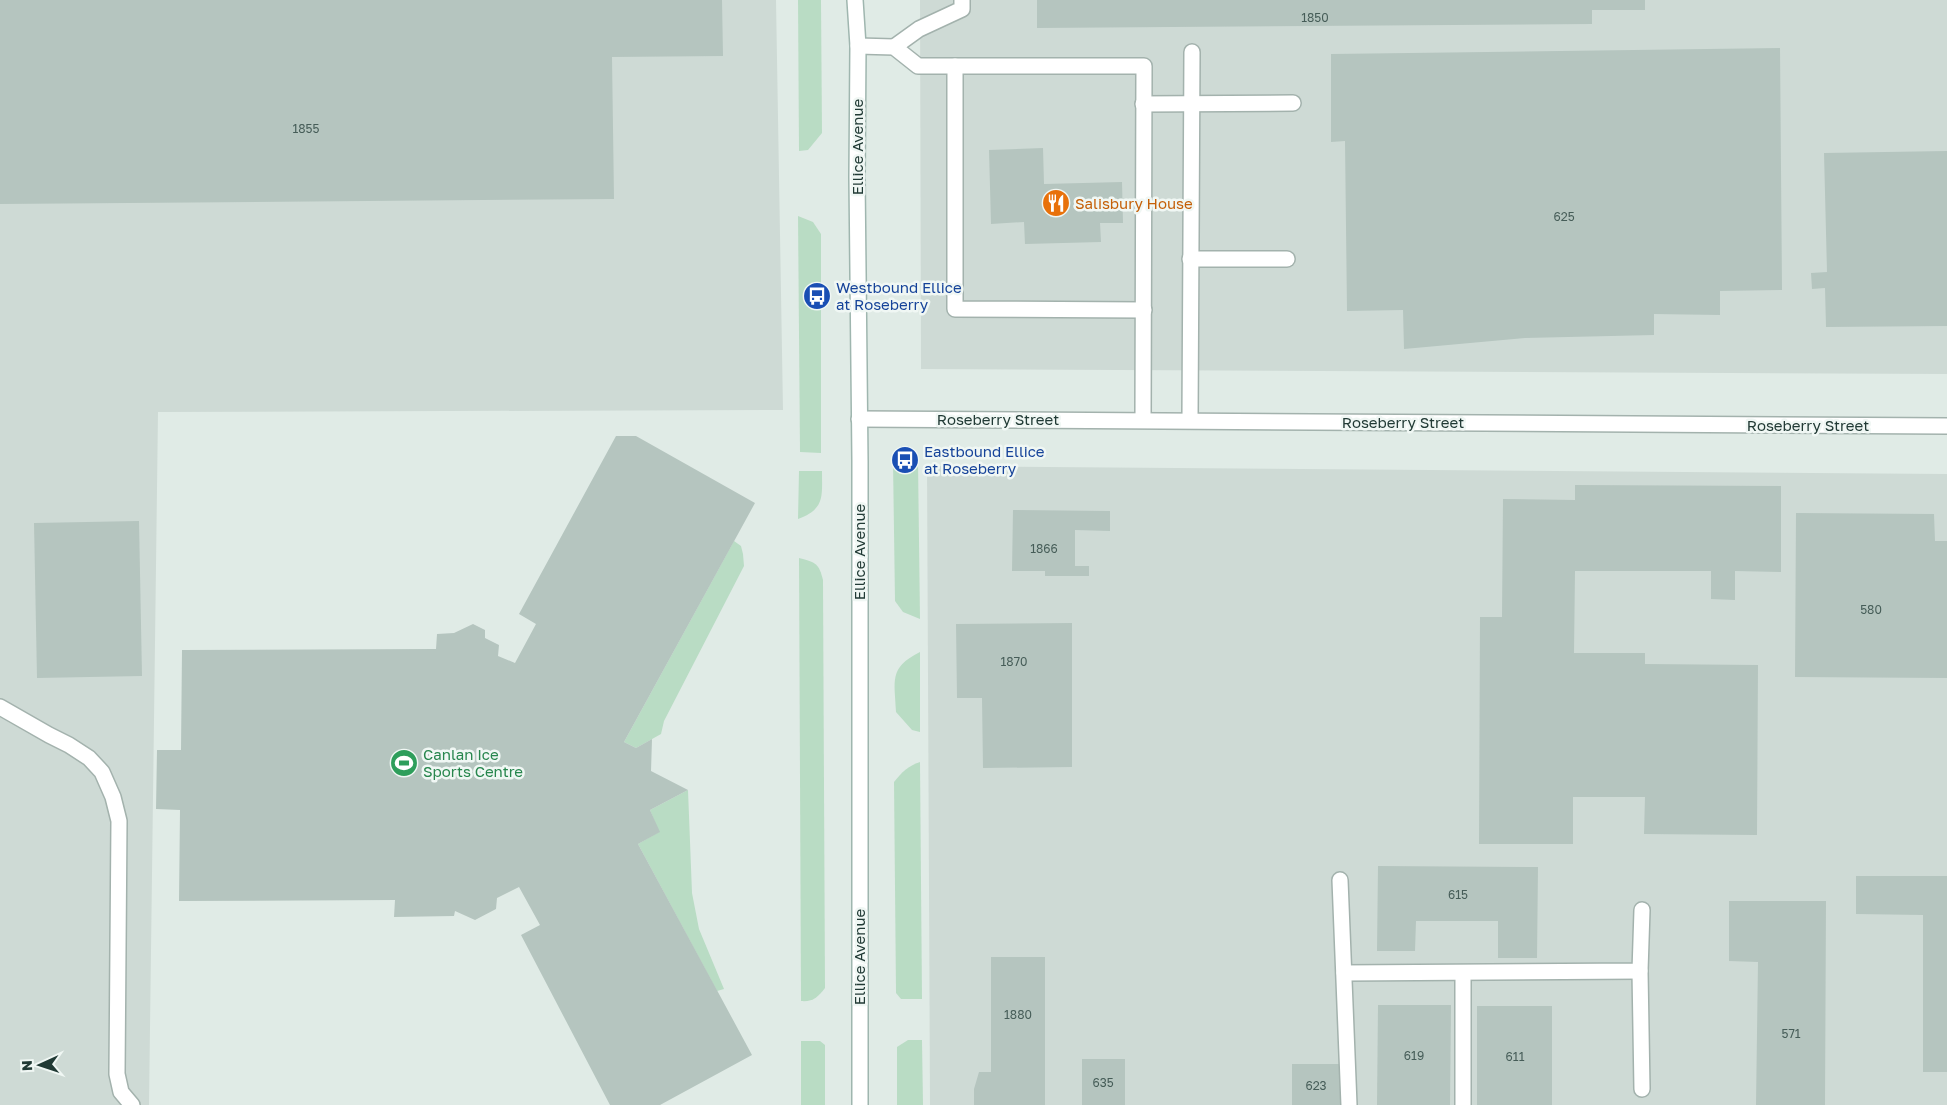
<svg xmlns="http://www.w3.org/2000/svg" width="1947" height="1105" viewBox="0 0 1947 1105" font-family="'Golos Text',sans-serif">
  <rect width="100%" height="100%" fill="#e0ebe6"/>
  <!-- built -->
  <g fill="#cedad5">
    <path d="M0 0H776L783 410 158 412 149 1105H0Z"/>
    <path d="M920 0H1947V374L921 369Z"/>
    <path d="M927 466 1947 474V1105H930Z"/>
  </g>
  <!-- green -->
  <g fill="#b9dcc4">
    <path d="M798 0H821L822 133 808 150 799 151Z"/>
    <path d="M798 216 813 222 821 234V453L800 452Z"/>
    <path d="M893 461H918L920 619 903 612 895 601Z"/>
    <path d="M799 471H822C822 497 825 509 798 519Z"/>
    <path d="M734 541 741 546 743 554 744 566 664 721 661 734 636 748 624 742Z"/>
    <path d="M799 558C816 562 819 564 823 580L825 988C818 997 813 1002 801 1001Z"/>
    <path d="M920 652V732L912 730 896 712C895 681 888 668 920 652Z"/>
    <path d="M920 762 922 999H901L896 993 894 782C902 772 908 766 920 762Z"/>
    <path d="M688 790 692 893 699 929 724 989 717 991 638 844 659 832 650 810Z"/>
    <path d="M908 1040H922L923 1105H897V1047Z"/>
    <path d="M801 1041H820L825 1045V1105H801Z"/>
  </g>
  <!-- building -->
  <g fill="#b5c5bf">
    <path d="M0 0H722L723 56 612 57 614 199 0 204Z"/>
    <path d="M1037 0H1645V10H1592V24L1037 28Z"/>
    <path d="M1780 48 1782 290 1720 291V315L1654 314V335L1525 338 1404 349 1403 310 1347 311 1345 141 1331 142V54Z"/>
    <path d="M1043 148 1044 184 1122 182 1123 223H1100L1101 242 1025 244 1024 222 991 224 989 150Z"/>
    <path d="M1947 151V326L1826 327 1825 288 1812 289 1811 273 1827 272 1824 153Z"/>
    <path d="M616 436H636L755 503 624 742 636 748 652 739 651 771 688 790 650 810 660 832 638 844 752 1055 660 1105H610L521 935 540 925 519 887 497 898 496 909 475 920 455 911 454 916 394 917 395 900 179 901 180 810 156 809 157 750H181L182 650 436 649 437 634 454 633 473 624 485 630V638L499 645 498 656 515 663 536 624 519 614Z"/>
    <path d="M1575 485 1781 486V572L1735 571V600L1711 599V571H1575L1574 653H1645V664L1758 665 1757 835 1644 834 1645 797H1573V844H1479L1480 617H1502L1503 499 1575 500Z"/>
    <path d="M1013 510 1110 511V531L1075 530V566H1089V576H1045V571H1012Z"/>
    <path d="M1796 513 1934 514 1935 541H1947V678L1795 677Z"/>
    <path d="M139 521 142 676 37 678 34 523Z"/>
    <path d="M1072 623V767L983 768 982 698H957L956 624Z"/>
    <path d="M1378 866 1538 867 1537 958H1498V921H1416L1415 951H1377Z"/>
    <path d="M1856 876H1947V1072H1923V915L1856 914Z"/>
    <path d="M1729 901H1826L1825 1105H1756L1758 962 1729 961Z"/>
    <path d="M991 957H1045V1105H974V1089L979 1072H991Z"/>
    <path d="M1378 1005H1451L1450 1105H1377Z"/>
    <rect x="1477" y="1006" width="75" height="99"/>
    <rect x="1082" y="1059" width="43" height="46"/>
    <rect x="1292" y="1064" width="49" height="41"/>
  </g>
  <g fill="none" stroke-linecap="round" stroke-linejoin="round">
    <!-- lane casing -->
    <g stroke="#a3b2ad" stroke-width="18">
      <g id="lane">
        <path d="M858 46 894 47 918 66H1144L1143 420"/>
        <path d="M894 47 919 29 962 9V0"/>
        <path d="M955 66V309L1144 310"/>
        <path d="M1143 104 1293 103"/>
        <path d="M1190 259H1287"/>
        <path d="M1190 420 1192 52"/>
        <path d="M0 707 49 735 69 745 89 758 102 772 113 797 119 821 117 1074 121 1092 132 1105"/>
        <path d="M1340 880 1349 1105"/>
        <path d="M1640 971 1642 1089"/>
        <path d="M1344 973 1640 971 1642 910"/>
        <path d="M1463 973V1105"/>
      </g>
    </g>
    <!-- street casing -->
    <g stroke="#a3b2ad" stroke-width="18">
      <path id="street" d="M859 419 1947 426"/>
    </g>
    <!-- secondary casing -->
    <g stroke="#9fb6af" stroke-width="18">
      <path id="secondary" d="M855 0 858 46 857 177 860 461V1105"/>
    </g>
    <!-- lane -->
    <use href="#lane" stroke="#fff" stroke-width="15"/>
    <!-- street -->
    <use href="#street" stroke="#fff" stroke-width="15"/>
    <!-- secondary -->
    <use href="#secondary" stroke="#fff" stroke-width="15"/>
  </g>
  <!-- icons -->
  <defs>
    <g id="restaurant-disc" transform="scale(1.4375)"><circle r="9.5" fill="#e8710a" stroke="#f0f7f4"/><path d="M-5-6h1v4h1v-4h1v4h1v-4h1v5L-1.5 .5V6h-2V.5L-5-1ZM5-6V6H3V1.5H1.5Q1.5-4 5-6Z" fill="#fff"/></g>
    <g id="bus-disc" transform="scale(1.4375)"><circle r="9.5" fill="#1a4fb4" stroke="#f0f7f4"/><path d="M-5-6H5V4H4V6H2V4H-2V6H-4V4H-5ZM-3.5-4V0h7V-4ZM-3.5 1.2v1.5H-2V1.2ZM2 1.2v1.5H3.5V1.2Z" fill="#fff"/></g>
    <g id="stadium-disc" transform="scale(1.4375)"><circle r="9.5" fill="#2e9e5b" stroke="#f0f7f4"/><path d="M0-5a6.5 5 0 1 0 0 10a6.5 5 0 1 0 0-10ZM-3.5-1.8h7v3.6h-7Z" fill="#fff"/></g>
  </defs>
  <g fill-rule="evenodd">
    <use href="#restaurant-disc" x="1056" y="203"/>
    <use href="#bus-disc" x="817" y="296"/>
    <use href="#bus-disc" x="905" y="460"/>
    <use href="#stadium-disc" x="404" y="763"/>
  </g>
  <g text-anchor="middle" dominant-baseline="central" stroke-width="5" stroke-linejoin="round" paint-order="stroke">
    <!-- number labels -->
    <g font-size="12" fill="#465d58">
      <text x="1315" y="17">1850</text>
      <text x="306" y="128">1855</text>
      <text x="1564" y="216">625</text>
      <text x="1044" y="548">1866</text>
      <text x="1871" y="609">580</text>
      <text x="1014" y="661">1870</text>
      <text x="1458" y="894">615</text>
      <text x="1018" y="1014">1880</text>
      <text x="1791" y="1033">571</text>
      <text x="1414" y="1055">619</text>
      <text x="1515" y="1056">611</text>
      <text x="1103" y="1082">635</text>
      <text x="1316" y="1085">623</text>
    </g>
    <!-- street labels -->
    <g font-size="15" fill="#213a35" stroke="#f0f7f4">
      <text transform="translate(857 147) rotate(-90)">Ellice Avenue</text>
      <text x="998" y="419">Roseberry Street</text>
      <text x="1403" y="422">Roseberry Street</text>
      <text x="1808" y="425">Roseberry Street</text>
      <text transform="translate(859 552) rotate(-90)">Ellice Avenue</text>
      <text transform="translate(859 957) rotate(-90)">Ellice Avenue</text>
    </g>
    <!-- food labels -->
    <g font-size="15" fill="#c56008" stroke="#f0f7f4" text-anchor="start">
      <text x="1075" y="203">Salisbury House</text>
    </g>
    <!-- transit labels -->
    <g font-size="15" fill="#164399" stroke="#f0f7f4" text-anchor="start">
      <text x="836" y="287">Westbound Ellice<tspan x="836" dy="17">at Roseberry</tspan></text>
      <text x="924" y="451">Eastbound Ellice<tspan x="924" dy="17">at Roseberry</tspan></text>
    </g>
    <!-- leisure labels -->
    <g font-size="15" fill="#27864d" stroke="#f0f7f4" text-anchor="start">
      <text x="423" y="754">Canlan Ice<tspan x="423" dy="17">Sports Centre</tspan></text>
    </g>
  </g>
  <!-- north arrow -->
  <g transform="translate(40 1065) rotate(267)" stroke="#f0f7f4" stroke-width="4" paint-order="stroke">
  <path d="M0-4L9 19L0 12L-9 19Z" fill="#213a35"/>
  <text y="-8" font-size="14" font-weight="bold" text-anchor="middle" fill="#213a35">N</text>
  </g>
</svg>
